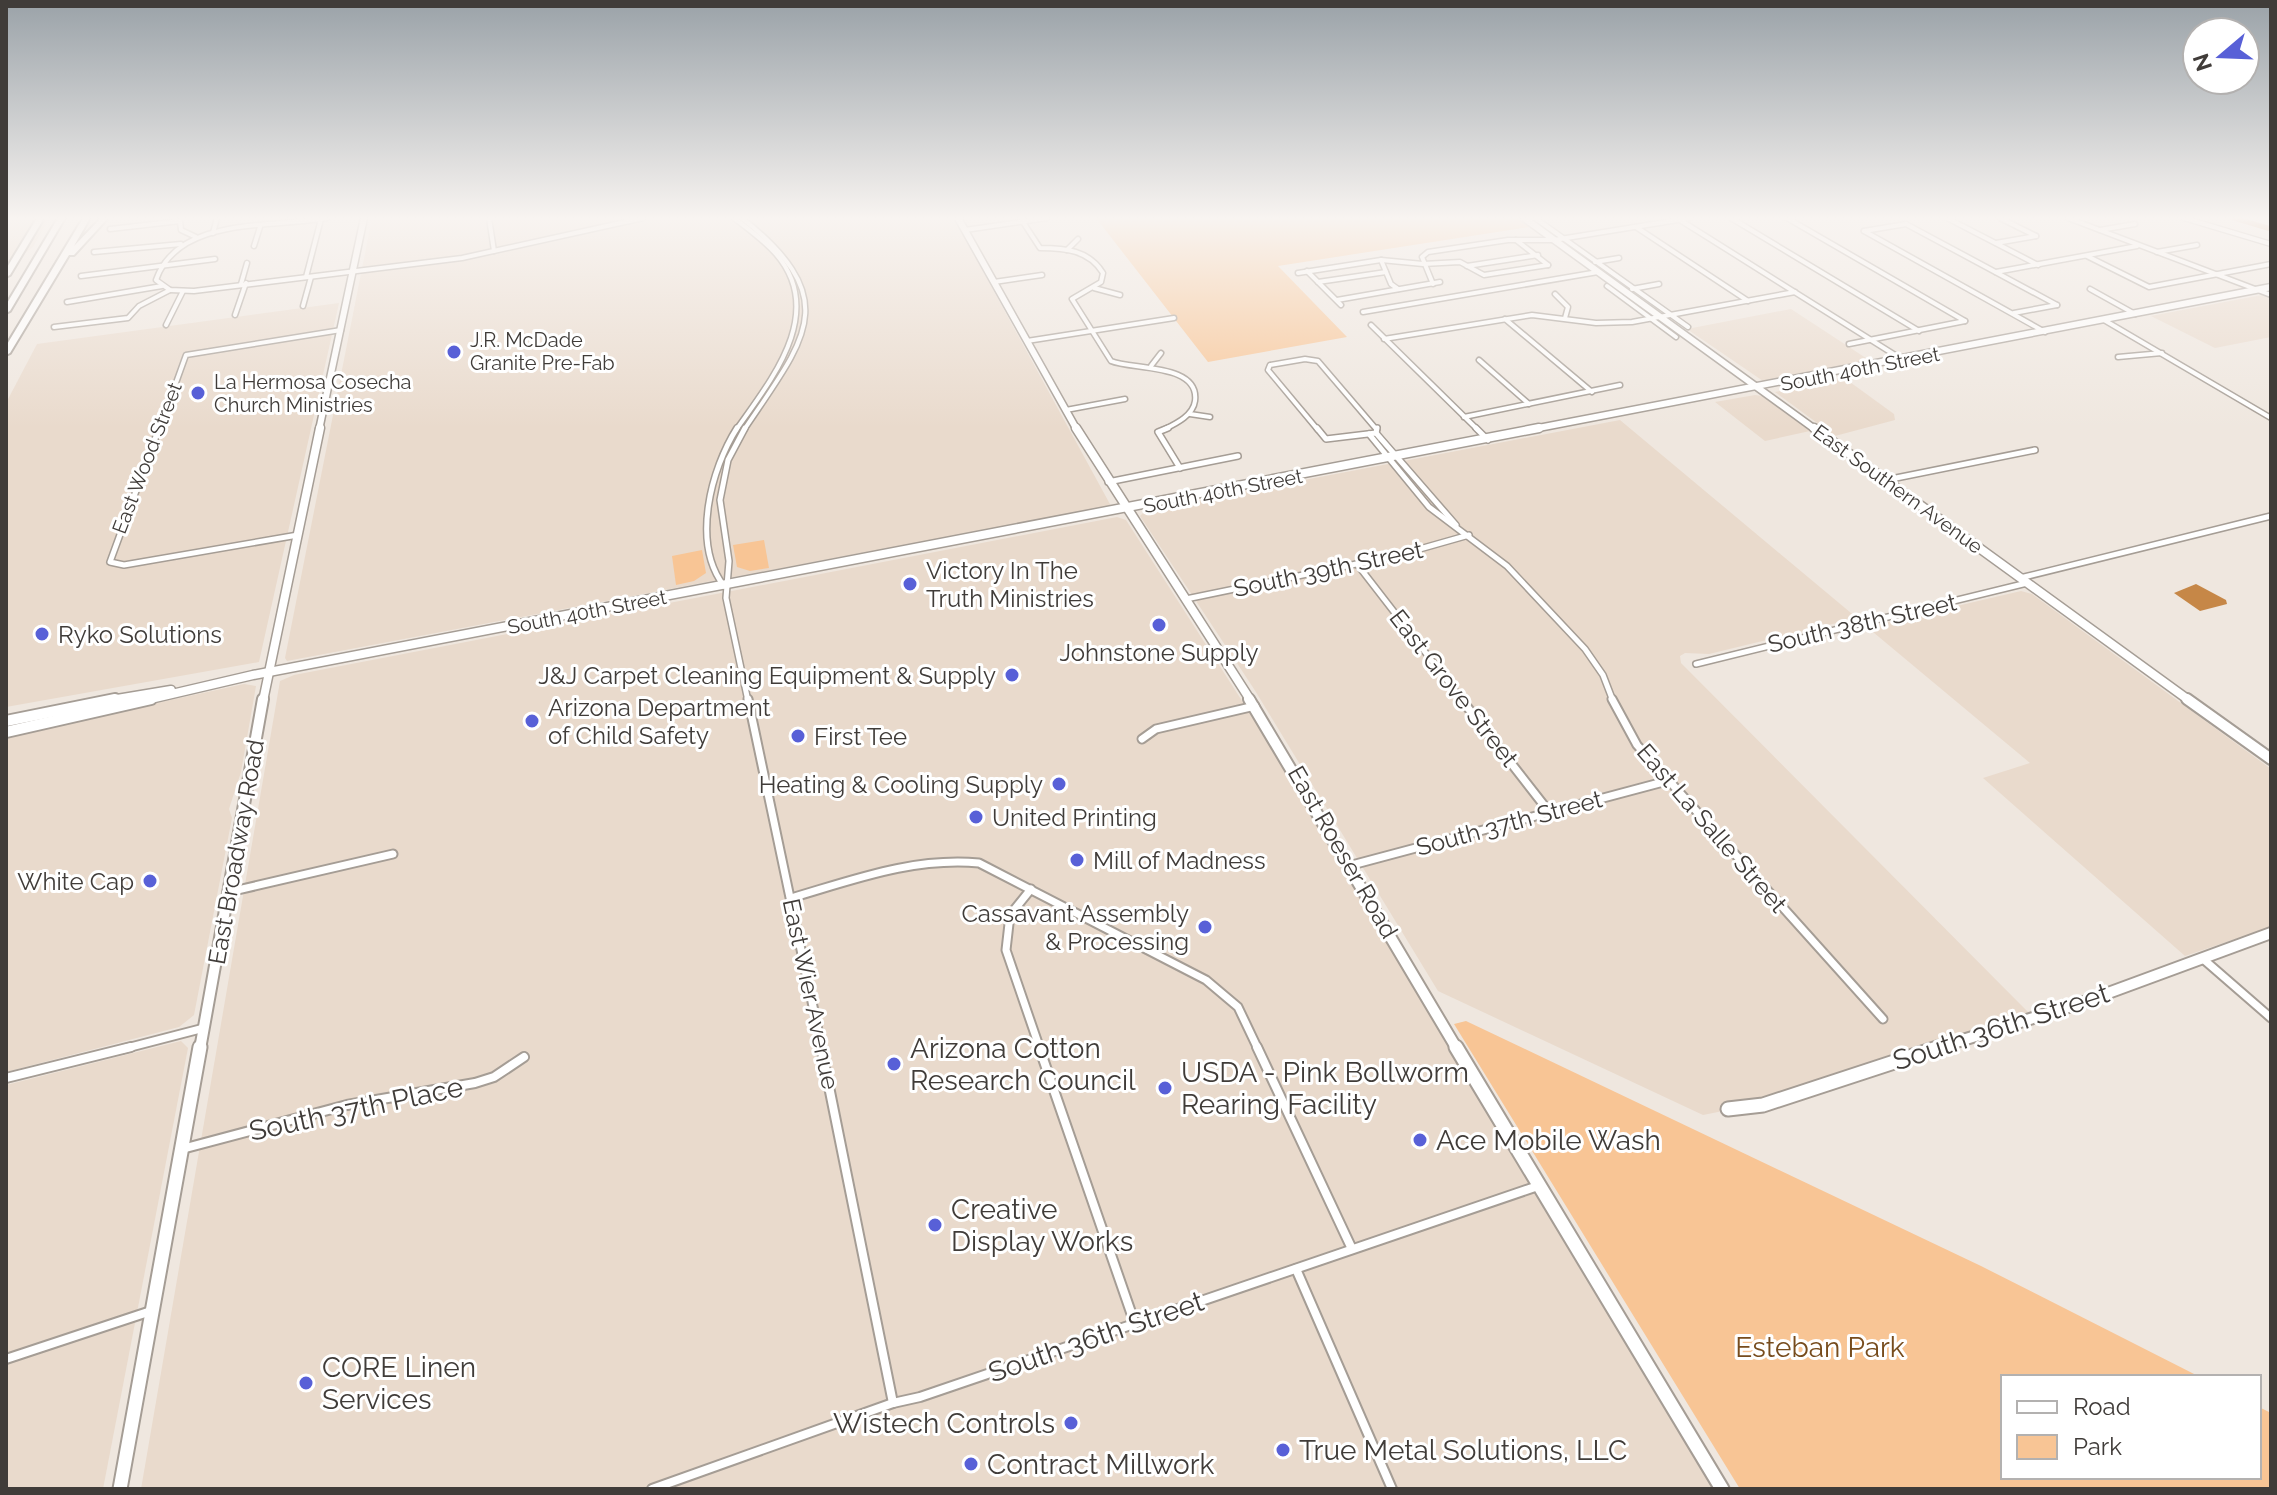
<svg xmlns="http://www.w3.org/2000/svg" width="2277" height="1495" viewBox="0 0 2277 1495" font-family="Raleway,sans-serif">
  <rect width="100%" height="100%" fill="#efe7df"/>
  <!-- built -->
  <g fill="#e9dacc">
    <path d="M6 218H49L33 247 16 260 6 277Z"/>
    <path d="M372 218H954L1111 506 287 661 285 658Z"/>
    <path d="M2262 295 2271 298V337L2215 348 2151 316Z"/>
    <path d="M339 303 259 662 6 707V403L37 344Z"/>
    <path d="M1791 309 1872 362 1763 381 1687 329Z"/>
    <path d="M1843 377 1894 414 1895 420 1835 436 1775 392Z"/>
    <path d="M1755 395 1762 396 1810 431 1765 441 1715 402Z"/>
    <path d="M1620 420 1857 618 1709 654 1685 653 1680 656 1681 663 2028 1012 1753 1105 1703 1115 1438 991 1254 689 1140 516 1146 510Z"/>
    <path d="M1117 517 1126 520 1253 718 1715 1489H141L280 681 294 675Z"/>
    <path d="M2021 591 2032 594 2271 769V927L2185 956 1983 778 2030 763 1867 627Z"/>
    <path d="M244 684 256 686 241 772 229 809 232 818 194 1015 179 1027 6 1072V736Z"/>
    <path d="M181 1041 188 1048 103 1489H6V1085Z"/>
  </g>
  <!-- green -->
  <g fill="#f8c595">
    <path d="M1096 218H1517L1529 227 1278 266 1347 337 1208 362Z"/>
    <path d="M764 540 769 568 750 571 737 567 733 545Z"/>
    <path d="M702 550 706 573 694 581 676 585 672 556Z"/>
    <path d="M1466 1021 1981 1266 2200 1377H2003V1477H2259V1407L2271 1413V1489H1740L1454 1024Z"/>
  </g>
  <!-- water -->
  <path fill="#c68747" d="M2196 584 2226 600 2227 604 2200 611 2174 593Z"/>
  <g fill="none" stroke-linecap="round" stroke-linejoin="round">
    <!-- canal -->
    <path stroke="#c68747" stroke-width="5" d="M2234 218 2271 229"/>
    <!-- street-far3 casing -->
    <g stroke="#a59d95" stroke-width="7">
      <g id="street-far3">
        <path d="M327 218C272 228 178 216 156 280L170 290 194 291 462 258 643 218"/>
        <path d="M489 218 494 251"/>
        <path d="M734 218C748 229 764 240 776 254 827 313 771 380 736 430"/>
        <path d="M742 218C845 300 805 339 744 430"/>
        <path d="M1535 218 1688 327"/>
        <path d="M1731 218 1919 331"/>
        <path d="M1787 218 1965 321"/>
        <path d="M1947 218 2038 265"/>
        <path d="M2000 218 2036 236"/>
        <path d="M2068 218 2271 295"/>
        <path d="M2184 218 2271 244"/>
        <path d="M1680 220 1903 360"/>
        <path d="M1023 222 1040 248C1065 248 1089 250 1103 273L1101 282 1072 299 1111 361C1131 370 1200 363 1195 401 1193 416 1175 424 1163 430"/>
        <path d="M1636 227 1748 301"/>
        <path d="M110 229 180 221 181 230 196 237"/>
        <path d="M965 230 1047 218"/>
        <path d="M2100 230 2135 224"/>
        <path d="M1864 231 1906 224 2057 305"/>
        <path d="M1864 231 2045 332"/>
        <path d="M213 233 217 218"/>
        <path d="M1516 240 1548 265"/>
        <path d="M1996 243 2036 236"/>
        <path d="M254 246 260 227"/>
        <path d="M1067 250 1078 239"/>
        <path d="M94 252 181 244"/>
        <path d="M2157 252 2197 245"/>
        <path d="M2087 256 2149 287 2271 264"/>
        <path d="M1381 260 1391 284 1398 289"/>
        <path d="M1595 262 1619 258"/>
        <path d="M1467 266 1538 255"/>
        <path d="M1307 271 1341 305"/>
        <path d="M1996 272 2137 246"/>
        <path d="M1298 273 1381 260 1423 264 1460 262 1484 275 1548 265"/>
        <path d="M81 276 215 259"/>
        <path d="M306 277 321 219"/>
        <path d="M994 282 1042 275"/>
        <path d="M1318 282 1386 272"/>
        <path d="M241 284 247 263"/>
        <path d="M1433 284 1422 257 1428 252 1508 240H1554L1690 218"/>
        <path d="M1607 286 1676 337"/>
        <path d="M1094 288 1120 295"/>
        <path d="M1632 289 1659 284"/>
        <path d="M2090 289 2135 314"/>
        <path d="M1555 294 1568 307 1565 318"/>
        <path d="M1337 300 1440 282"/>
        <path d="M67 302 162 286"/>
        <path d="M303 306 311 277"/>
        <path d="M1363 312 1598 272"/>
        <path d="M2014 313 2057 305"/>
        <path d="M235 315 246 283"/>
        <path d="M1505 319 1592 392"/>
        <path d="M2104 320 2271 418"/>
        <path d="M166 325 183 291"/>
        <path d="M1371 325 1478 430"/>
        <path d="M54 327 128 318 139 306 170 290"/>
        <path d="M1384 339 1532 315 1596 323 1632 322 1795 292"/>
        <path d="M1027 341 1174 318"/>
        <path d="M1849 344 1965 321"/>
        <path d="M2118 357 2162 353"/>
        <path d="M1479 360 1529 404"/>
        <path d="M1151 366 1161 353"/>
        <path d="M1066 410 1125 399"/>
        <path d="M1190 414 1210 417"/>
        <path d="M1464 417 1620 385"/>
        <path d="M159 430 186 355 341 330"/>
        <path d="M1318 430 1268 370 1270 365 1305 359 1318 361 1377 430"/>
      </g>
    </g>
    <!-- street-far2 casing -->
    <g stroke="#a59d95" stroke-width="8">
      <g id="street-far2">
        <path d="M159 428 110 562 124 565 298 535"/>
        <path d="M745 428 728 460 720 500 729 561 726 598 748 701"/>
        <path d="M1168 428 1158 432 1180 468"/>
        <path d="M1317 428 1326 439 1376 433 1377 428"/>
        <path d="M1476 428 1488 440"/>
        <path d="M1376 433 1456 525"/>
        <path d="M1369 434 1429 507 1507 566 1585 649 1603 675 1613 701"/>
        <path d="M1886 480 2035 450"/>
        <path d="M1108 482 1238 456"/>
        <path d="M1357 564 1463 701"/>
        <path d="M2020 578 2271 516"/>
        <path d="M724 586C691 543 711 469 737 428"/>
        <path d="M1186 599 1395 556 1469 535"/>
        <path d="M1696 664 2027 583"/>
      </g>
    </g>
    <!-- street-far1 casing -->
    <g stroke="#a59d95" stroke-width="11">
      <g id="street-far1">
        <path d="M748 699 822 1049"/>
        <path d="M1461 699 1550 813"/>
        <path d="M1612 699 1637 745 1883 1019"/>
        <path d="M1142 739 1156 729 1255 706"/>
        <path d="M1352 865 1667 781"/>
        <path d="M1031 889 1010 915 1006 950 1040 1049"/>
        <path d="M229 892 393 854"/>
        <path d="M791 898C853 880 913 857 979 863L1206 980 1238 1007 1258 1049"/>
        <path d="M2202 958 2271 1018"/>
        <path d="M123 1049 204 1028"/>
      </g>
    </g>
    <!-- street casing -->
    <g stroke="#a59d95" stroke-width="12">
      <g id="street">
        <path d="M821 1047 893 1403"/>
        <path d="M1039 1047 1135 1324"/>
        <path d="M1257 1047 1352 1249"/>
        <path d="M6 1078 131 1047"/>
        <path d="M182 1149 347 1105 475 1083 494 1077 524 1057"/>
        <path d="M1296 1269 1392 1489"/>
        <path d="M6 1359 151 1311"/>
        <path d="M652 1489 893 1403 920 1397 1538 1186"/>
      </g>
    </g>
    <!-- secondary-far3 casing -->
    <g stroke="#a59d95" stroke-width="9">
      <g id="secondary-far3">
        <path d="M958 218 1077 430"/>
        <path d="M1524 218 1816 430"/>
        <path d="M319 430 364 218"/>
        <path d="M1528 430 2271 287"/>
      </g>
    </g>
    <!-- secondary-far2 casing -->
    <g stroke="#a59d95" stroke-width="11">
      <g id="secondary-far2">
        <path d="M1076 428 1251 701"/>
        <path d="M1814 428 2190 701"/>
        <path d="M105 701 171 690"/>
        <path d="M142 701 253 675 1539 428"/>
        <path d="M263 701 320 428"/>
      </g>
    </g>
    <!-- secondary-far1 casing -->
    <g stroke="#a59d95" stroke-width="14">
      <g id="secondary-far1">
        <path d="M1249 699 1457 1049"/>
        <path d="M2187 699 2271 759"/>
        <path d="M6 721 115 699"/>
        <path d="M6 732 151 699"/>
        <path d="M200 1049 263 699"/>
        <path d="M1934 1049 2081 1003 2271 933"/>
      </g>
    </g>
    <!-- secondary casing -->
    <g stroke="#a59d95" stroke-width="17">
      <g id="secondary">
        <path d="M1456 1047 1722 1489"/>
        <path d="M1728 1109 1763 1105 1940 1047"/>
        <path d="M120 1489 200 1047"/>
      </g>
    </g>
    <!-- highway casing -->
    <g stroke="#a59d95" stroke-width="4">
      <g id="highway">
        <path d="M37 218H44L10 275 6 277V269Z"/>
        <path d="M58 218H65L10 311 6 313V305Z"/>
        <path d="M83 218H90L74 246 101 218H108L74 255H69L10 353 6 355V346Z"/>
      </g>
    </g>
    <!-- street-far3 -->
    <use href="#street-far3" stroke="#fff" stroke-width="4"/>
    <!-- street-far2 -->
    <use href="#street-far2" stroke="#fff" stroke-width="5"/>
    <!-- street-far1 -->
    <use href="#street-far1" stroke="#fff" stroke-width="7"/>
    <!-- street -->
    <use href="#street" stroke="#fff" stroke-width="8"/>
    <!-- secondary-far3 -->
    <use href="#secondary-far3" stroke="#fff" stroke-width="6"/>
    <!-- secondary-far2 -->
    <use href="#secondary-far2" stroke="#fff" stroke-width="8"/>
    <!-- secondary-far1 -->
    <use href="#secondary-far1" stroke="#fff" stroke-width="10"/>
    <!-- secondary -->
    <use href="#secondary" stroke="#fff" stroke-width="13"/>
    <!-- highway -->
    <use href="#highway" fill="#fff" fill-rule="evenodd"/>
  </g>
  <!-- sky -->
  <linearGradient id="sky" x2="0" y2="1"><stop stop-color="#9aa2a8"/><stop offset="0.51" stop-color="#f8f4f1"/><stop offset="1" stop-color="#f8f4f1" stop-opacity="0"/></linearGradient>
  <rect width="2277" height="428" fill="url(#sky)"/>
  <!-- markers -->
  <g fill="#5860d7" stroke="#fff" stroke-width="3">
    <circle cx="454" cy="352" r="8"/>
    <circle cx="198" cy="393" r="8"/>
    <circle cx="910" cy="584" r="8"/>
    <circle cx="1159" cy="625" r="8"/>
    <circle cx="42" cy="634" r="8"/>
    <circle cx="1012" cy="675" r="8"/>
    <circle cx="532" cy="721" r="8"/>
    <circle cx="798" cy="736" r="8"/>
    <circle cx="1059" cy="784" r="8"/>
    <circle cx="976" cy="817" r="8"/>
    <circle cx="1077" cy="860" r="8"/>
    <circle cx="150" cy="881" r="8"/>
    <circle cx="1205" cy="927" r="8"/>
    <circle cx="894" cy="1064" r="8"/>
    <circle cx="1165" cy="1088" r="8"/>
    <circle cx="1420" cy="1140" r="8"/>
    <circle cx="935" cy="1225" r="8"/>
    <circle cx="306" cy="1383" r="8"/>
    <circle cx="1071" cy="1423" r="8"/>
    <circle cx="1283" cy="1450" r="8"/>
    <circle cx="971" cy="1464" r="8"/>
  </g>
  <g text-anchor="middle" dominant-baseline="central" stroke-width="6" stroke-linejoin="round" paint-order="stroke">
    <!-- far-poi labels -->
    <g font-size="20" fill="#403c39" stroke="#fff" text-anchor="start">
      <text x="470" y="340">J.R. McDade<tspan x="470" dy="23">Granite Pre-Fab</tspan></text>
      <text x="214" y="382">La Hermosa Cosecha<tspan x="214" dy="23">Church Ministries</tspan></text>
    </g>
    <!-- far-street labels -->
    <g font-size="20" fill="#403c39" stroke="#fff">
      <text transform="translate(1860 369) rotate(-11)">South 40th Street</text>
      <text transform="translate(147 458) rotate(-69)">East Wood Street</text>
      <text transform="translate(1898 489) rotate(36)">East Southern Avenue</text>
      <text transform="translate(1223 491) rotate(-11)">South 40th Street</text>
      <text transform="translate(587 612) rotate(-11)">South 40th Street</text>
    </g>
    <!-- street labels -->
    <g font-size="24" fill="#403c39" stroke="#fff">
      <text transform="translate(1328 569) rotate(-12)">South 39th Street</text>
      <text transform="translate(1862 623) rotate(-13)">South 38th Street</text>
      <text transform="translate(1454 688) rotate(52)">East Grove Street</text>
      <text transform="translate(1509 823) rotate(-15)">South 37th Street</text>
      <text transform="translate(1712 828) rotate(49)">East La Salle Street</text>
      <text transform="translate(236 852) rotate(-80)">East Broadway Road</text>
      <text transform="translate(1343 852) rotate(60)">East Roeser Road</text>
      <text transform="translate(811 994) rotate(78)">East Wier Avenue</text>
    </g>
    <!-- poi labels -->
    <g font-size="24" fill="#403c39" stroke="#fff" text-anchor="start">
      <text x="926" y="570">Victory In The<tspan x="926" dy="28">Truth Ministries</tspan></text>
      <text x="58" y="634">Ryko Solutions</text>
      <text x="1159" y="652" text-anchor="middle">Johnstone Supply</text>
      <text x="996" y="675" text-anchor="end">J&amp;J Carpet Cleaning Equipment &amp; Supply</text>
      <text x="548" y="707">Arizona Department<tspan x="548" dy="28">of Child Safety</tspan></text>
      <text x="814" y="736">First Tee</text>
      <text x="1043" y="784" text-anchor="end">Heating &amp; Cooling Supply</text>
      <text x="992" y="817">United Printing</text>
      <text x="1093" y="860">Mill of Madness</text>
      <text x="134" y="881" text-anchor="end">White Cap</text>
      <text x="1189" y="913" text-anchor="end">Cassavant Assembly<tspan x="1189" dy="28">&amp; Processing</tspan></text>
    </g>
    <!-- near-street labels -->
    <g font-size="28" fill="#403c39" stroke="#fff">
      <text transform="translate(2001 1027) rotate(-18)">South 36th Street</text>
      <text transform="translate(356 1109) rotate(-12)">South 37th Place</text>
      <text transform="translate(1096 1337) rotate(-19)">South 36th Street</text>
    </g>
    <!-- near-poi labels -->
    <g font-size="28" fill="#403c39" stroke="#fff" text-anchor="start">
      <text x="910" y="1048">Arizona Cotton<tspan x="910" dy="32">Research Council</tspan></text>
      <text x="1181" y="1072">USDA - Pink Bollworm<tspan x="1181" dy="32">Rearing Facility</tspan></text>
      <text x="1436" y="1140">Ace Mobile Wash</text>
      <text x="951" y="1209">Creative<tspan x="951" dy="32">Display Works</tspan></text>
      <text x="322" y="1367">CORE Linen<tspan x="322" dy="32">Services</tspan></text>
      <text x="1055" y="1423" text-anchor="end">Wistech Controls</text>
      <text x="1299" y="1450">True Metal Solutions, LLC</text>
      <text x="987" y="1464">Contract Millwork</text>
    </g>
    <!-- near-park labels -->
    <g font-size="28" fill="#774c1d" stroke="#fff">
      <text x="1820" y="1347">Esteban Park</text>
    </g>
  </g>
  <!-- border -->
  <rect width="2277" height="1495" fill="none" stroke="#403c39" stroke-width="16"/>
  <!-- legend -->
  <rect x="2001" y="1375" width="260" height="104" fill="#ffffff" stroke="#b3b1b0" stroke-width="2"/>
  <rect x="2017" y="1401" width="40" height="12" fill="#ffffff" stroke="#b3b1b0" stroke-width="2"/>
  <text x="2073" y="1415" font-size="24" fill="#403c39">Road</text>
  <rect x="2017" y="1435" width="40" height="24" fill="#f8c595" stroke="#b3b1b0" stroke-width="2"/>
  <text x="2073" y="1455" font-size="24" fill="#403c39">Park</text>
  <!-- north arrow -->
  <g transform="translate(2221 56) rotate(251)"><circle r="38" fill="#ffffff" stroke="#b3b1b0" stroke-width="2"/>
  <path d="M0-6L14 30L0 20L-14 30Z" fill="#5860d7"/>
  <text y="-12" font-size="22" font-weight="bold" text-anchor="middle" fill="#403c39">N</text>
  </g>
</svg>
